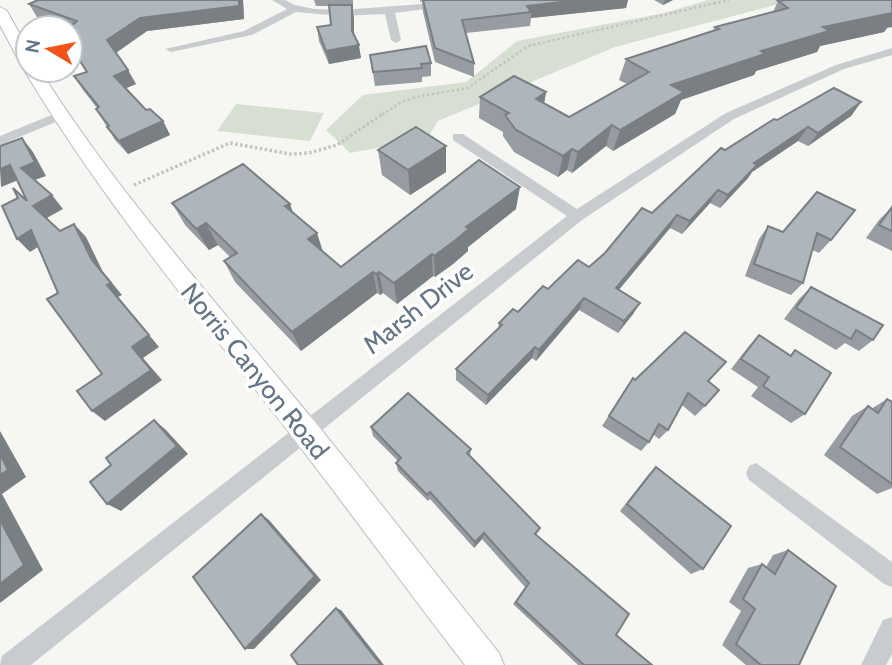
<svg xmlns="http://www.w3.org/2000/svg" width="892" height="665" viewBox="0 0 892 665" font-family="Cabin,sans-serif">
  <rect width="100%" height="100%" fill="#f6f7f3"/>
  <!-- green -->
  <g fill="#d7dfd3">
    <path d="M708 0H794L615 47 438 121 427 139 350 153 326 130 363 95 466 82 517 41 664 13Z"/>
    <path d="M236 104 324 113 310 141 217 131Z"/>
  </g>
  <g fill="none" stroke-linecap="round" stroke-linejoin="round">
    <!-- secondary casing -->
    <g stroke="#b8bdc2" stroke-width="2">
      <path id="secondary" d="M0 7 7 11 28 49V70H40C113 186 203 287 290 392 362 478 429 566 499 653L504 665H465C400 581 338 495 273 412 186 300 97 192 24 70L26 67 20 63 0 25Z"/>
    </g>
    <!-- path-far1 -->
    <path stroke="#c2c3c5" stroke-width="2.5" stroke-dasharray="2.5 2.5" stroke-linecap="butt" d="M382 115 401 102 420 96 468 88 528 46 729 0"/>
    <!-- path -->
    <path stroke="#c2c3c5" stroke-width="3.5" stroke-dasharray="2.5 2.5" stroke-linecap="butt" d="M134 185 230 143 290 154 309 153 337 145 384 113"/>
    <!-- street -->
    <g fill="#c9cccf" fill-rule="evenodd">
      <path d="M272 0H285L295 5 314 9 341 10 476 0 471 3 395 13 401 40 396 43 391 40 385 14 341 16 296 12 252 35 171 52 165 49 244 31 287 9Z"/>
      <path d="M892 48V55L844 69 734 119 582 220 31 665H0L2 656 567 216 453 140V134H463L577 209 726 113 836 65Z"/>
      <path d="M59 112 65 116 63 119 0 145V136Z"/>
      <path d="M756 463 892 562V587L884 584 749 480 746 473 749 466Z"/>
      <path d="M892 617V654L886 665H861L883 620Z"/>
    </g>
    <!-- secondary -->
    <use href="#secondary" fill="#fff" fill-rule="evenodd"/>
  </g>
  <!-- wall -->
  <g fill="#969ca1">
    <path d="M38 0H243L244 19 147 31 116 53 136 84 125 88 146 110 163 121 170 135 128 154 115 140 96 109 97 108 83 90 74 76 86 72 72 48H70V28H66L37 17 29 4Z"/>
    <path d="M314 0H353V6H352L354 35 361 58 329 64 319 41 317 27 331 25 329 6H316Z"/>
    <path d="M420 0H628L626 8 531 18 530 26 466 33 474 63V77L435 62 423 12 422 1 420 2Z"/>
    <path d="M654 0H673L663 5Z"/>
    <path d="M778 1 887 28 884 32 820 46 817 52 756 71 754 75 681 100 675 114 613 151 606 146 572 173 567 170 558 177 514 152 503 136V132L479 118 480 97 546 92 544 104 569 117 627 84 619 80 626 59 713 31 715 27 773 12Z"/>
    <path d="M370 55 431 63V76L422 77V82L375 86Z"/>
    <path d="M861 102 851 116 808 146 798 141 752 172 748 178 720 208 710 203 682 234 670 228 619 290 640 303 633 314 618 333 579 310 536 361 532 358 486 405 456 380V369L498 329 499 323 518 312 548 289 589 267 725 150 777 120Z"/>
    <path d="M378 150 446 172 410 195 382 175Z"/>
    <path d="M817 192 831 240 819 253 812 250 803 283 791 295 745 276 759 239 768 226 783 232Z"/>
    <path d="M172 203 290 204 293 213 323 251 341 267 516 209 468 247V251L453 264 435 277 433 276 397 304 383 293 380 295 377 293 301 351 235 282 224 261 230 257 218 245 209 250 185 225Z"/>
    <path d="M892 207V251L866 238 879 220Z"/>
    <path d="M811 287 873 340 859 351 845 343 836 350 784 319 799 299Z"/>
    <path d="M759 335 790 355 795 350 805 414 791 423 751 396 758 387 731 369 748 347Z"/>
    <path d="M633 378 635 380 708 381 705 406 695 416 682 405 668 430 659 439 653 434 649 442 641 451 602 426Z"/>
    <path d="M887 399 892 402V488L877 494 824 455 852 416 868 406 871 409Z"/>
    <path d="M371 427 471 449 470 456 536 534 616 635 652 665H578L513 604 525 587 482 539 474 548 430 499 428 501 398 471 396 463 398 461 373 436Z"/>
    <path d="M656 467 703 569 691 574 620 511 648 475Z"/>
    <path d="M788 550 799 665H746L722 645 741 611 729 602 748 568 762 564 766 567 773 555Z"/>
  </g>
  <!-- shaded-wall -->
  <g fill="#7a7f83">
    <path d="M239 0H243L244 19 147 31 114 54 107 40 140 18Z"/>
    <path d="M579 0H628L626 8 531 18V12L527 6Z"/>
    <path d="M665 0H673L663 5Z"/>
    <path d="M352 5 354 18V45L352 31Z"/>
    <path d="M892 10V27L887 28 884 32 820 46 817 52 756 71 754 75 681 100 675 114 613 151 620 130 671 85 823 27Z"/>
    <path d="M359 45 361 58 329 64 326 51Z"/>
    <path d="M128 70 136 84 122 90 114 76Z"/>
    <path d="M546 92 542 114 536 99Z"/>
    <path d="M861 102 851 116 808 146 818 133Z"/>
    <path d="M163 121 170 135 128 154 119 141Z"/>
    <path d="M612 125 606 146 572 173 578 152Z"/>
    <path d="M808 127 798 141 752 172 748 178 720 208 728 195 754 163Z"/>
    <path d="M22 138 33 152 46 176 32 181 21 168Z"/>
    <path d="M446 146V172L410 195 408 170Z"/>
    <path d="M572 149 567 170 558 177 563 156Z"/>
    <path d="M10 165 21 179 1 187 0 169Z"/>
    <path d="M520 187 516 209 468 247V251L453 264 435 277 434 256 466 227Z"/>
    <path d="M718 190 710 203 682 234 690 221Z"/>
    <path d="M52 195 63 209 45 219 33 206Z"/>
    <path d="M290 204 297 226 285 206Z"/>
    <path d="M677 215 670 228 610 300 616 288Z"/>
    <path d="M206 223 218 245 209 250 196 229Z"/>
    <path d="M74 224 86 237 103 272 122 295 118 297 159 347 143 358 162 380 105 421 92 411 132 347 107 285 92 260Z"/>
    <path d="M31 230 44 243 30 252 17 239Z"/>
    <path d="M317 233 324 255 308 239Z"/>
    <path d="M432 254 433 276 397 304 394 283Z"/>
    <path d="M373 272 377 293 301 351 292 332Z"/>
    <path d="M379 272 383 293 380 295 376 274Z"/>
    <path d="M584 298 579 310 536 361 539 350Z"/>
    <path d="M640 303 633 314 618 333 624 321Z"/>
    <path d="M535 347 532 358 486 405 488 395Z"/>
    <path d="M154 420 165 429 188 454 121 511 107 504Z"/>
    <path d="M0 431 26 477 2 494 43 570 0 603Z"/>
    <path d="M261 514 269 520 321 580 254 649H245Z"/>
    <path d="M484 533 482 539 474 548 475 542Z"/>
    <path d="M336 608 341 610 384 665H381Z"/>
  </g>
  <!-- building -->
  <g fill="#aeb5bb" stroke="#7a7f83" stroke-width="2">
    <path d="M38 0H239V6L140 18 107 40 128 70 114 76 146 110 150 109 163 121 119 141 107 127 109 126 96 109 99 107 74 76 87 72 70 45 69 28 77 21 29 4Z"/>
    <path d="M423 0H579L527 6 531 12 462 20 474 63 435 48Z"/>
    <path d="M786 0H892V13L823 27 829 31 761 51 765 54 671 85 684 92 620 130 612 125 578 152 572 149 563 156 516 130 505 115 509 113 480 97 514 76 546 92 536 99 569 117 649 72 626 59 719 29 715 27 788 8 778 1Z"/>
    <path d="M329 5H352V31L359 45 326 51 317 27 331 25Z"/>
    <path d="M426 46 431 63 421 64 422 68 373 72 370 55Z"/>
    <path d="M834 88 861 102 818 133 808 127 754 163 757 165 728 195 718 190 690 221 677 215 616 288 640 303 624 321 584 298 539 350 535 347 488 395 456 369 502 325 499 323 513 309 518 312 543 286 548 289 578 260 589 267 605 253 642 208 652 213 721 148 725 150 774 119 777 120Z"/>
    <path d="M416 127 446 146 408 170 378 150Z"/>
    <path d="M22 138 35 162 21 168 52 195 33 206 60 231 74 224 92 260 111 283 107 285 149 335 132 347 151 370 92 411 77 391 102 374 47 299 58 293 31 230 17 239 2 206 18 198 13 188 27 201 10 165 0 169V146Z"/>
    <path d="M479 160 520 187 466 227 469 229 453 242 434 256 432 254 394 283 379 272 376 274 373 272 292 332 224 261 237 253 206 223 196 229 172 203 243 164 290 204 285 206 317 233 308 239 341 267Z"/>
    <path d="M817 192 855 210 831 240 817 233 803 283 754 264 768 226 783 232Z"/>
    <path d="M892 207V231L879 225Z"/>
    <path d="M811 287 883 325 873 340 856 330 851 339 796 308Z"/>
    <path d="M685 332 726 362 708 381 719 390 705 406 688 393 668 430 659 424 649 442 609 416 633 378 635 380Z"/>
    <path d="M759 335 791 356 795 350 831 373 805 414 763 386 769 377 741 359Z"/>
    <path d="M408 393 471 449 467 453 540 528 535 534 629 614 616 635 652 665H584L516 602 529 583 484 533 475 542 430 492 427 495 396 463 401 458 371 427Z"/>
    <path d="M887 399 892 402V484L840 447 868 406 878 413Z"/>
    <path d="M154 420 177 446 107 504 90 482 111 465 106 458Z"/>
    <path d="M0 454 8 470 0 475Z"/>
    <path d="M656 467 731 526 703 569 627 504Z"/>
    <path d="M261 514 315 576 245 649 193 577Z"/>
    <path d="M0 520 24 565 0 584Z"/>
    <path d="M788 550 836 586 799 665H761L736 644 755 609 743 599 762 564 775 574Z"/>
    <path d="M336 608 381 665H298L291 655Z"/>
  </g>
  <g text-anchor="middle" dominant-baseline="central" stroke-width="7" stroke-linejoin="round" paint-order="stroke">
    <!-- street labels -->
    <g font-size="26" fill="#637586" stroke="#fff">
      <text transform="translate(418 308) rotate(-38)">Marsh Drive</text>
      <text transform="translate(255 371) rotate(51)">Norris Canyon Road</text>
    </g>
  </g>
  <!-- north arrow -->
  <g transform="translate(49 49) rotate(280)"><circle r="33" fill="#ffffff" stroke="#c1c8cf" stroke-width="2"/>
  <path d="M0-5L12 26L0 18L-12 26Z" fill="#f15318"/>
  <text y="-10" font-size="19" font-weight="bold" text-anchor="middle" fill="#637586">N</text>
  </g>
</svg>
